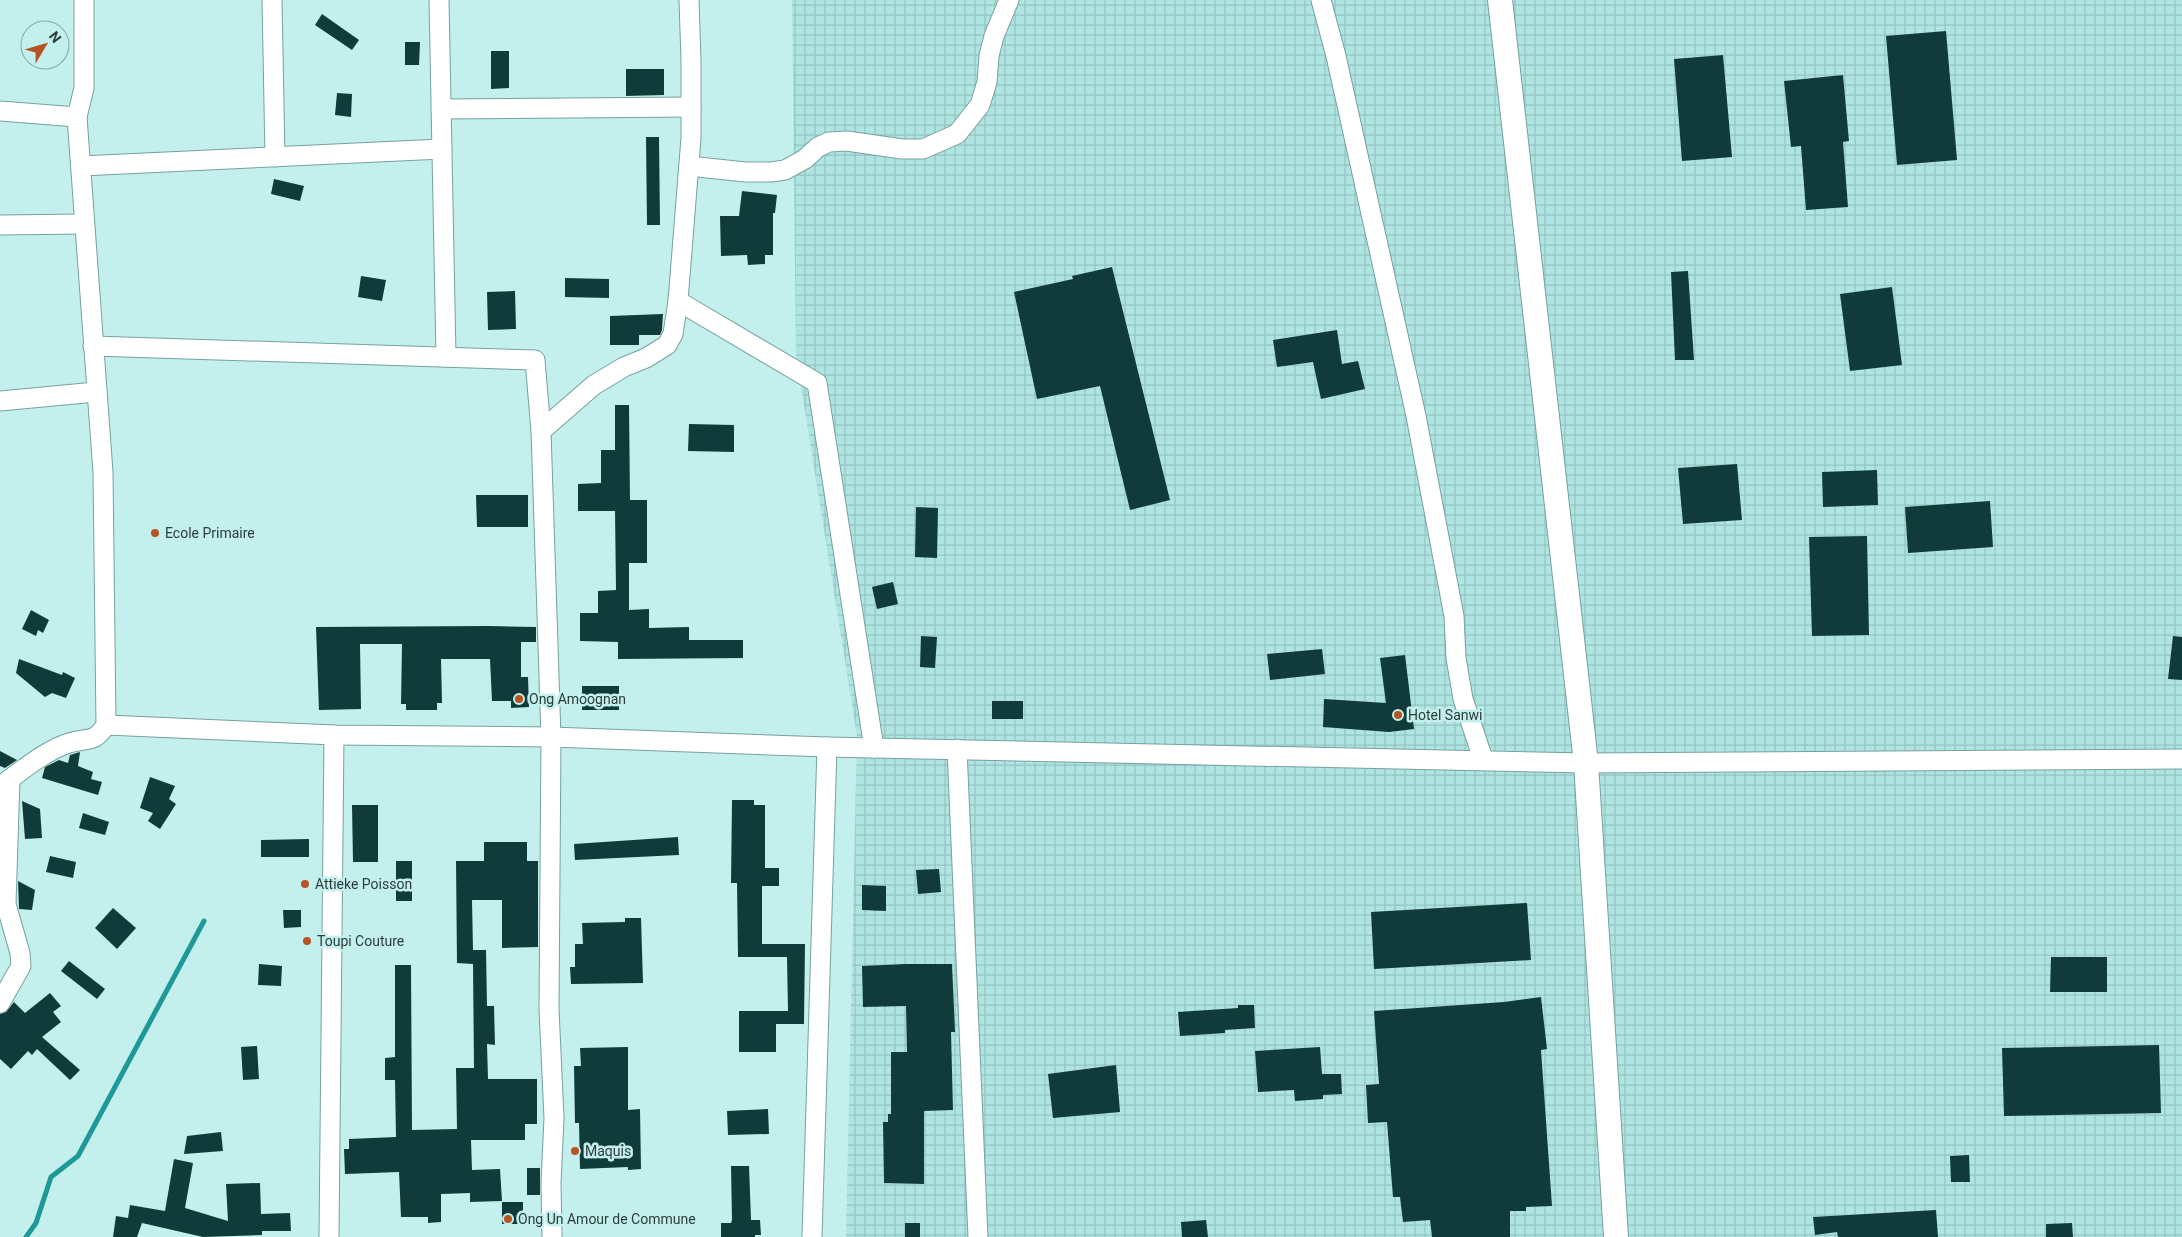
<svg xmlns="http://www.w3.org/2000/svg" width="2182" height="1237" viewBox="0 0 2182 1237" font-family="Roboto,sans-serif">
  <defs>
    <pattern id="industrial-grid" width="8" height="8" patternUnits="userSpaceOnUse" patternTransform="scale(1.25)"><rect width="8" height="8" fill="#aee4e2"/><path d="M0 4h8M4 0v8" fill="none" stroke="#96c4c3"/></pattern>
  </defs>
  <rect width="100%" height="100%" fill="#c3efed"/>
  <!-- industrial -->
  <path fill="url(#industrial-grid)" d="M792 0H2182V1237H846L857 736 796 355Z"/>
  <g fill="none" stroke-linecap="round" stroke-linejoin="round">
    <!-- stream -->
    <path stroke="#1f9998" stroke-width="5" d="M26 1237 36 1223 51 1177 78 1156 204 921"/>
  </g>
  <!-- building -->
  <g fill="#113b3a">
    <path d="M322 14 359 40 352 50 315 25Z"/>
    <path d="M1946 31 1957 160 1897 165 1886 36Z"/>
    <path d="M405 42H420L419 65H405Z"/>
    <path d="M491 51H509V88L491 89Z"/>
    <path d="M1723 55 1732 157 1682 161 1674 59Z"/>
    <path d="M626 69H664V95L626 96Z"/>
    <path d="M1843 75 1849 141 1843 142 1848 207 1806 210 1801 146 1791 147 1784 81Z"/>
    <path d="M337 93 352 94 351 117 335 115Z"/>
    <path d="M646 137H659L660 225H647Z"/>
    <path d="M274 179 304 186 300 201 271 194Z"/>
    <path d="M742 191 777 195 775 213H773V255H765V264L748 265 747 255 721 256 720 216H739Z"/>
    <path d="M1112 267 1170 500 1130 510 1100 386 1037 399 1014 292 1073 279 1072 276Z"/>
    <path d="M1688 271 1694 360H1675L1671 272Z"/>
    <path d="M361 276 386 280 382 301 358 297Z"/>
    <path d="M565 278 609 279V298L565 297Z"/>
    <path d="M1892 287 1902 365 1850 371 1840 294Z"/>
    <path d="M515 291 516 329 488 330 487 292Z"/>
    <path d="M663 314 662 330 660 335H639V345H610V316Z"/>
    <path d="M1337 330 1342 364 1358 361 1365 389 1321 399 1313 362 1277 367 1273 340Z"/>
    <path d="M615 405H629L630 500H647V563H629V610L649 609V628L689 627V640H743V658L618 659V642L580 641V613H598V591L616 590 615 511H578V484L601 483V450H615Z"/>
    <path d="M689 424 734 425V452L688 451Z"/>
    <path d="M1737 464 1742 520 1683 524 1678 468Z"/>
    <path d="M1877 470 1878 505 1823 507 1822 472Z"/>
    <path d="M476 495H528V527H477Z"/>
    <path d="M1990 501 1993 547 1908 553 1905 507Z"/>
    <path d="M916 507 938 508 937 558 915 557Z"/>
    <path d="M1867 536 1869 635 1812 636 1809 537Z"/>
    <path d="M893 582 898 604 877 609 872 587Z"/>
    <path d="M31 610 49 620 43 633 38 630 36 636 22 629Z"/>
    <path d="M489 626 536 627V642H521V677H528L529 707 511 708V701H492L490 659H441L442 703H437V710H406V704H401L402 644H360L361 709 319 710 316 627Z"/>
    <path d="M921 636 937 637 935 668 920 667Z"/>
    <path d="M2173 636 2182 637V680L2168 679Z"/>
    <path d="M1322 649 1325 674 1270 680 1267 654Z"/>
    <path d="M1405 655 1414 729 1389 732 1323 727 1324 699 1386 703 1380 658Z"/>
    <path d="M19 659 62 675 63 672 75 678 66 698 52 693 45 697 16 673Z"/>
    <rect x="582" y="686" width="37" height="24"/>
    <rect x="992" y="701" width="31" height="18"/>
    <path d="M0 751 17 760 5 768 0 766Z"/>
    <path d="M80 752 78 766 93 772 91 779 102 782 98 795 42 778 45 767 59 760 68 763 70 755Z"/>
    <path d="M150 777 175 786 169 799 176 804 160 829 148 821 153 813 140 808Z"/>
    <path d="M732 800H754V805H765V868H779V886H762V944H805L804 1024H776V1052H739V1011H788L787 957H738L737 883H731Z"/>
    <path d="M22 801 40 809 42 838 25 839Z"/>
    <path d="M352 805H378V862H353Z"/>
    <path d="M83 813 109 822 105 835 79 828Z"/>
    <path d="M678 837 679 855 575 860 574 844Z"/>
    <path d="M309 839V857H261V840Z"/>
    <path d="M484 842H527V861H538V947L502 948V900H472L473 950H486L487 1006H494L495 1045 487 1044 488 1079H537V1124H525V1140H471L472 1170 500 1169 502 1201 470 1202V1193L441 1194V1222L428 1223V1217H401L399 1172 345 1174 344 1149H349V1139L396 1137 395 1080H385V1058L395 1057V965H411L412 1130 457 1129 456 1068H474L473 964 457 963 456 861H484Z"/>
    <path d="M50 856 76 862 73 878 46 872Z"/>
    <rect x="396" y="861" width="16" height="40"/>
    <path d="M939 869 941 892 918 894 916 870Z"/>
    <path d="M18 881 35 890 32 910 19 909Z"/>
    <path d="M862 885 886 886V911L862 910Z"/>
    <path d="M1527 903 1531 960 1374 969 1371 912Z"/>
    <path d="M113 908 136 928 117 949 95 928Z"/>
    <path d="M283 910H301V927L284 928Z"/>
    <path d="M625 918H641L643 983 571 984 570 967H575V944H583L582 923 625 922Z"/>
    <path d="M2051 957H2107V992H2050Z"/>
    <path d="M69 961 105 989 97 999 61 971Z"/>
    <path d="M259 964 282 966 281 986 258 985Z"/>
    <path d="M906 964H952L955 1032H951L953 1110 924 1111V1184L884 1183 883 1122H888V1114H891V1052H907L906 1006 863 1007 862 966Z"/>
    <path d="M50 993 61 1006 53 1012 61 1022 42 1037 80 1070 70 1080 37 1049 32 1055 28 1051 11 1069 0 1059V1014L6 1012 14 1002 25 1013Z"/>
    <path d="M1541 997 1547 1049 1541 1050 1552 1206 1526 1207V1211H1510V1237H1432L1430 1220 1403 1222 1400 1197H1393L1387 1122 1368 1123 1366 1085 1379 1084 1374 1011 1504 1002Z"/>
    <path d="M1238 1005H1254L1255 1028 1225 1030V1033L1180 1036 1178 1012 1238 1008Z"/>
    <path d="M2159 1045 2161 1113 2004 1116 2002 1048Z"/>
    <path d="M257 1046 259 1079 243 1080 241 1047Z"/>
    <path d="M628 1047V1110L640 1109 641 1169 628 1170V1167L580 1169 579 1123H575L574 1066H581L580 1048Z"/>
    <path d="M1320 1047 1322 1074H1341L1342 1094 1323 1095V1099L1295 1101 1294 1090 1258 1092 1255 1051Z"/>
    <path d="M1116 1065 1120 1112 1053 1118 1048 1074Z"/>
    <path d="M768 1109 769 1134 728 1135 727 1111Z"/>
    <path d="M221 1132 223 1151 184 1154 187 1136Z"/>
    <path d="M1969 1155 1970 1182H1951L1950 1156Z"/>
    <path d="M174 1159 193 1163 185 1208 228 1221 226 1184 260 1183 261 1214 290 1213 291 1231H262V1235L203 1237 142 1223 137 1237H113L116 1216 128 1218 130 1205 165 1211Z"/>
    <path d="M731 1166H749L751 1220H760L761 1235H755V1237H721V1223H731L732 1220Z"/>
    <rect x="527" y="1168" width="13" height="27"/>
    <rect x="502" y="1202" width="21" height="22"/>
    <path d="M1936 1210 1938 1237H1838L1837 1232 1815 1235 1813 1217Z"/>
    <path d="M1206 1220 1208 1237H1182L1181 1222Z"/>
    <rect x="905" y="1223" width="15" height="14"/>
    <path d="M2072 1223 2073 1237H2046V1224Z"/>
  </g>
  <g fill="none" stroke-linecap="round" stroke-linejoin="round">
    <!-- minor casing -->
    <g stroke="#77a19f" stroke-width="21">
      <g id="minor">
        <path d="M272 0 275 157"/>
        <path d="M439 0 446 357"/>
        <path d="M1321 0 1336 56 1416 416 1454 616 1456 658 1463 699 1483 759"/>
        <path d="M441 109 691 107"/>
        <path d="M0 111 77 117"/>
        <path d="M81 166 442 149"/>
        <path d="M689 166 745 172H771L785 170 805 159 818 147 829 142 847 141 902 149H923L957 134 980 105 987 82 989 56 994 36 1009 0"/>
        <path d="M0 225 84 224"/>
        <path d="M678 301 817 383 874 748"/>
        <path d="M93 346 535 360 541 431 551 737 549 1009 554 1118 551 1183 552 1237"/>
        <path d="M0 401 96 392"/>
        <path d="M541 431 594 385 624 367 646 358 667 345 673 334 678 301 691 138V61L689 0"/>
        <path d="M106 725 334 735 551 737 827 747 1586 763 2182 759"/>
        <path d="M957 749 978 1237"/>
        <path d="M0 786C22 771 44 751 69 743 88 737 94 744 106 725L103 472 77 117 84 88V0"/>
        <path d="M0 1003 21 966 20 953 6 904 10 779"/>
        <path d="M329 1237 334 735"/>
        <path d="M812 1237 827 747"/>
      </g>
    </g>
    <!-- tertiary casing -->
    <g stroke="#77a19f" stroke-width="26">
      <path id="tertiary" d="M1500 0 1586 763 1616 1237"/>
    </g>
    <!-- minor -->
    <use href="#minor" stroke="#fff" stroke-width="19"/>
    <!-- tertiary -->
    <use href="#tertiary" stroke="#fff" stroke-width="24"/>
  </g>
  <!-- markers -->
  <g fill="#b85323" stroke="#c3efed" stroke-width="2">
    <circle cx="155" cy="533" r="5"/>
    <circle cx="519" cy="699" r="5"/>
    <circle cx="1398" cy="715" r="5"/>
    <circle cx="305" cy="884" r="5"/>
    <circle cx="307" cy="941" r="5"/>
    <circle cx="575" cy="1151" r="5"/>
    <circle cx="508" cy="1219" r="5"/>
  </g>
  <g text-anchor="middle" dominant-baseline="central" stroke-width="5" stroke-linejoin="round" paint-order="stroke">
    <!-- poi labels -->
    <g font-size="14" fill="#2b3d3c" stroke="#c3efed" text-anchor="start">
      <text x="165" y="533">Ecole Primaire</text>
      <text x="529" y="699">Ong Amoognan</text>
      <text x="1408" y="715">Hotel Sanwi</text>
      <text x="315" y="884">Attieke Poisson</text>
      <text x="317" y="941">Toupi Couture</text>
      <text x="585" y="1151">Maquis</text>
      <text x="518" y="1219">Ong Un Amour de Commune</text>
    </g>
  </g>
  <!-- north arrow -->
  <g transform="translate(45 45) rotate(52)"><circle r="24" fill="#c3efed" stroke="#86a8a6"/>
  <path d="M0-4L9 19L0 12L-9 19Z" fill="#b85323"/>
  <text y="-8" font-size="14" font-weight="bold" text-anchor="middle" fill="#2b3d3c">N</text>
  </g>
</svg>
